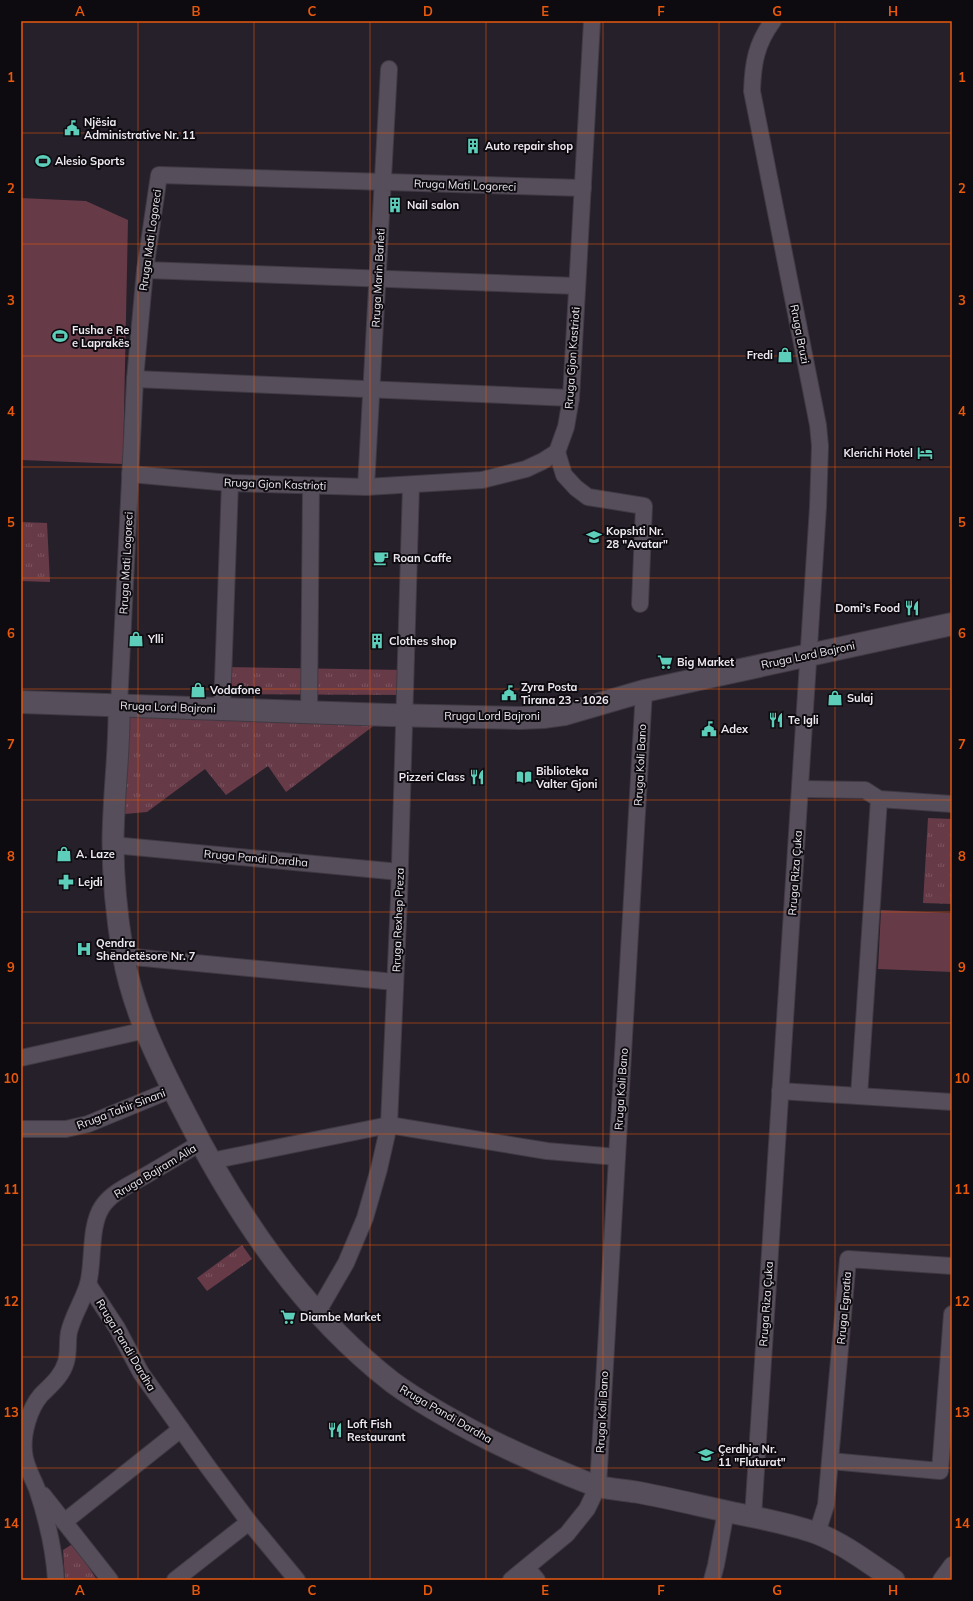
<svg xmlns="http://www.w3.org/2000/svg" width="973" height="1601" viewBox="0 0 973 1601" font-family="Mulish,sans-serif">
  <defs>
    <pattern id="park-tufts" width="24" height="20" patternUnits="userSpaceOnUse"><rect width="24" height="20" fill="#663a46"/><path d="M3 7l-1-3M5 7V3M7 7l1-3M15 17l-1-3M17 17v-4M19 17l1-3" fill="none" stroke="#7c5661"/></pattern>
  </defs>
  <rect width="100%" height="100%" fill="#26202b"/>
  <!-- park -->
  <g fill="url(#park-tufts)">
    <path d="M21 522 47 523 50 582 21 581Z"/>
    <path d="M223 667 406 670V695L222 694Z"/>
    <path d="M119 705 388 715 286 792 268 766 226 795 205 769 147 812 114 815Z"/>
    <path d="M928 818 952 819V904L923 903Z"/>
    <path d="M242 1245 252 1259 207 1291 197 1278Z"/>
    <path d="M71 1545 76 1547 97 1580H65L63 1550Z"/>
  </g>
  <!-- garden -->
  <g fill="#663a46">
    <path d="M21 198 86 201 128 220 123 464 21 460Z"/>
    <path d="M881 910 952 913V972L878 969Z"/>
  </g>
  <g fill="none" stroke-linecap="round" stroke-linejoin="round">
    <!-- minor casing -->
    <g stroke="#403a44" stroke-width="18">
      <g id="minor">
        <path d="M145 270 577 286"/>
        <path d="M135 379 571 398"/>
        <path d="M557 452 564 475 576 488 588 497 644 506 640 604"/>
        <path d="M130 474 230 483 366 487 482 480 526 469 543 461 557 452 566 427 571 398 592 21"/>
        <path d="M366 487 389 69"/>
        <path d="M119 705 135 379 145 270 159 175 583 188"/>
        <path d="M222 709 230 483"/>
        <path d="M309 712 311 486"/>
        <path d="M800 789 865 790 879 799 952 804"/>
        <path d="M113 845 400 872"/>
        <path d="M123 956 395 982"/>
        <path d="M21 1058 146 1030"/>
        <path d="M780 1091 952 1102"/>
        <path d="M859 1096 879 799"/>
        <path d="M21 1129H66L88 1124 173 1089"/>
        <path d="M211 1161 389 1125 547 1151 617 1157"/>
        <path d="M88 1284 117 1328 141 1373 208 1467 249 1522 297 1580"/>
        <path d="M317 1313 346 1263 365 1218 379 1169 389 1125 399 898 411 485"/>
        <path d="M830 1461 940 1471 952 1314"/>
        <path d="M43 1495 110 1580"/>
        <path d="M753 1517 818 507 820 446 818 425 752 91C753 63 756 44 773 21"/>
        <path d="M64 1522 181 1429"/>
        <path d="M817 1533 826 1505 848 1259 952 1266"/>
        <path d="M527 1568 537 1580"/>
        <path d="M56 1580C54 1548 47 1519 37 1489 32 1476 25 1466 24 1452 22 1434 29 1409 41 1395 51 1385 62 1376 66 1362 69 1352 67 1342 69 1332 73 1315 83 1301 88 1284 94 1262 89 1227 102 1207 111 1193 129 1185 143 1177 162 1166 181 1155 200 1143"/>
        <path d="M175 1580 249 1522"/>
        <path d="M511 1580 567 1534 587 1509 598 1486 644 691"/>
        <path d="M712 1580 716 1565 726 1511"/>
        <path d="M941 1580 952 1565"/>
      </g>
    </g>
    <!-- tertiary casing -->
    <g stroke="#403a44" stroke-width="23">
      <path id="tertiary" d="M119 705C120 751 113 797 113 843 113 880 117 918 123 954 133 1011 159 1063 185 1113 237 1215 301 1311 392 1382 422 1404 455 1422 488 1439 514 1452 539 1463 566 1474 576 1478 587 1483 597 1486 609 1489 623 1490 636 1492 670 1498 705 1507 739 1514 764 1519 791 1524 816 1533 843 1543 870 1564 894 1580"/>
    </g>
    <!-- secondary casing -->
    <g stroke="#403a44" stroke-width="24">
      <path id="secondary" d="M21 702 388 715 520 718 543 717 565 714 644 691 952 624"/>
    </g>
    <!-- minor -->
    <use href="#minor" stroke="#564f5b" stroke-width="16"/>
    <!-- tertiary -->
    <use href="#tertiary" stroke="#564f5b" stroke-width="21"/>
    <!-- secondary -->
    <use href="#secondary" stroke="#564f5b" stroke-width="22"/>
  </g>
  <!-- grid -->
  <path fill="none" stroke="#e8590c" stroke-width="1" stroke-opacity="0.55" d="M138 21V1580M254 21V1580M370 21V1580M486 21V1580M603 21V1580M719 21V1580M835 21V1580M21 133H952M21 244H952M21 356H952M21 467H952M21 578H952M21 689H952M21 800H952M21 912H952M21 1023H952M21 1134H952M21 1245H952M21 1357H952M21 1468H952"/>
  <!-- icons -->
  <defs>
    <g id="civic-bare" transform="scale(1.2)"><path d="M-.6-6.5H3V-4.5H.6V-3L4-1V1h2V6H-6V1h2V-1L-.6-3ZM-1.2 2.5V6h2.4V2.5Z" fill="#5cceba" stroke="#0e0b10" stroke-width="2.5" paint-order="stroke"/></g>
    <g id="building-bare" transform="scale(1.2)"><path d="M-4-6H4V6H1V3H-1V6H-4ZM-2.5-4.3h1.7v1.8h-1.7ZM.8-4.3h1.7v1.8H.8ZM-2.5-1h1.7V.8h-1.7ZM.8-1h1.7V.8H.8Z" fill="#5cceba" stroke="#0e0b10" stroke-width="2.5" paint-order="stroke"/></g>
    <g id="stadium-bare" transform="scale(1.2)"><path d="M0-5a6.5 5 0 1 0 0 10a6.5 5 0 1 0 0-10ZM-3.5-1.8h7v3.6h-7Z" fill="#5cceba" stroke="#0e0b10" stroke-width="2.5" paint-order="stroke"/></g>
    <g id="shop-bare" transform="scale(1.2)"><path d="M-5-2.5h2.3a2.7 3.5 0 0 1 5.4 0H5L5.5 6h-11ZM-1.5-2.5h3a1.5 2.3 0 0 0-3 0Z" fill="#5cceba" stroke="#0e0b10" stroke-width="2.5" paint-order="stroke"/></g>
    <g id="hotel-bare" transform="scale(1.2)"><path d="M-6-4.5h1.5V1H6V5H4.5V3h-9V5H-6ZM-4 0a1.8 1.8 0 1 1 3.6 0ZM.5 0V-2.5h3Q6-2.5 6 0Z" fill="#5cceba" stroke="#0e0b10" stroke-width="2.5" paint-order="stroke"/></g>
    <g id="school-bare" transform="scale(1.2)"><path d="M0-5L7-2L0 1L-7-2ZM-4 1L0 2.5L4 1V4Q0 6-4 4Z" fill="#5cceba" stroke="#0e0b10" stroke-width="2.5" paint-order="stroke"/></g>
    <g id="cafe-bare" transform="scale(1.2)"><path d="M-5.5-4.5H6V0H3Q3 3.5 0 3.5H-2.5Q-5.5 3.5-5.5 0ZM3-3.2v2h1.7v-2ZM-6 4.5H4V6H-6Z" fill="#5cceba" stroke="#0e0b10" stroke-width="2.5" paint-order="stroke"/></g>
    <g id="restaurant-bare" transform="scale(1.2)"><path d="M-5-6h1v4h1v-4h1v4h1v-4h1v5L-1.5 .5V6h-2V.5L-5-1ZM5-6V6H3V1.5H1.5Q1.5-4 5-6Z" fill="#5cceba" stroke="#0e0b10" stroke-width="2.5" paint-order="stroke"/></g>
    <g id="supermarket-bare" transform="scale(1.2)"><path d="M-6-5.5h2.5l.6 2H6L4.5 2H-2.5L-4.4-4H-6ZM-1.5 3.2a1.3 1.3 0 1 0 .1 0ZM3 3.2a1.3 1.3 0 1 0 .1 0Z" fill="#5cceba" stroke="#0e0b10" stroke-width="2.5" paint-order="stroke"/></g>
    <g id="library-bare" transform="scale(1.2)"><path d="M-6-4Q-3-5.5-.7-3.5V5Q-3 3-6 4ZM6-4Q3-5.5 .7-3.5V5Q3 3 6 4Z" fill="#5cceba" stroke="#0e0b10" stroke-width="2.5" paint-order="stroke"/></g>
    <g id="pharmacy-bare" transform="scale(1.2)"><path d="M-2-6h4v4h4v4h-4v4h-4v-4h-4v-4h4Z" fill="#5cceba" stroke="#0e0b10" stroke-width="2.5" paint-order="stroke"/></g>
    <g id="hospital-bare" transform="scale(1.2)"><path d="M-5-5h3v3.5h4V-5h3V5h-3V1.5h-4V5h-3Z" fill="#5cceba" stroke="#0e0b10" stroke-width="2.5" paint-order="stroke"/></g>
  </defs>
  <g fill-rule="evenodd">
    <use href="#civic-bare" x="72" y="128"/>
    <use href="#building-bare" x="473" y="146"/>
    <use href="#stadium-bare" x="43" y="161"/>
    <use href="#building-bare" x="395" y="205"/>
    <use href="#stadium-bare" x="60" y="336"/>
    <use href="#shop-bare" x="785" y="355"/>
    <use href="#hotel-bare" x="925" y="453"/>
    <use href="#school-bare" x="594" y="537"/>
    <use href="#cafe-bare" x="381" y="558"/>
    <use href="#restaurant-bare" x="912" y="608"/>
    <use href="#shop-bare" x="136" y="639"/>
    <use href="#building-bare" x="377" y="641"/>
    <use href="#supermarket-bare" x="665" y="662"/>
    <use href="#shop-bare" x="198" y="690"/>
    <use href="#civic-bare" x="509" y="693"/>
    <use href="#shop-bare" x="835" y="698"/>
    <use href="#restaurant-bare" x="776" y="720"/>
    <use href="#civic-bare" x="709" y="729"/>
    <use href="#restaurant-bare" x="477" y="777"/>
    <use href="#library-bare" x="524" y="777"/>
    <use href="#shop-bare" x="64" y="854"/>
    <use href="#pharmacy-bare" x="66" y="882"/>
    <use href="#hospital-bare" x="84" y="949"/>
    <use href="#supermarket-bare" x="288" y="1317"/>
    <use href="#restaurant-bare" x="335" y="1430"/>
    <use href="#school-bare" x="706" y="1455"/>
  </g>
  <g text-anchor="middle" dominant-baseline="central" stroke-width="4" stroke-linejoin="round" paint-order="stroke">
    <!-- poi labels -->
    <g font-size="11" font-weight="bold" fill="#eee9f1" stroke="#0e0b10" text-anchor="start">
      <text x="84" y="122">Njësia<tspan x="84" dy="13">Administrative Nr. 11</tspan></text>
      <text x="485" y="146">Auto repair shop</text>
      <text x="55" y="161">Alesio Sports</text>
      <text x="407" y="205">Nail salon</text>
      <text x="72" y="330">Fusha e Re<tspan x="72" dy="13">e Laprakës</tspan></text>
      <text x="773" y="355" text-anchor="end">Fredi</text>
      <text x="913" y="453" text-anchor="end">Klerichi Hotel</text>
      <text x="606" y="531">Kopshti Nr.<tspan x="606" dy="13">28 "Avatar"</tspan></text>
      <text x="393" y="558">Roan Caffe</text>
      <text x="900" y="608" text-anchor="end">Domi's Food</text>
      <text x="148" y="639">Ylli</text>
      <text x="389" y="641">Clothes shop</text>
      <text x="677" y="662">Big Market</text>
      <text x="521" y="687">Zyra Posta<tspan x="521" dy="13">Tirana 23 - 1026</tspan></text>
      <text x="210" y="690">Vodafone</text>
      <text x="847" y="698">Sulaj</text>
      <text x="788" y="720">Te Igli</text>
      <text x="721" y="729">Adex</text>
      <text x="536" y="771">Biblioteka<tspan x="536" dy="13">Valter Gjoni</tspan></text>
      <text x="465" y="777" text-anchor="end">Pizzeri Class</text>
      <text x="76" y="854">A. Laze</text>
      <text x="78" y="882">Lejdi</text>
      <text x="96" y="943">Qendra<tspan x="96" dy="13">Shëndetësore Nr. 7</tspan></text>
      <text x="300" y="1317">Diambe Market</text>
      <text x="347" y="1424">Loft Fish<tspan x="347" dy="13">Restaurant</tspan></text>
      <text x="718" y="1449">Çerdhja Nr.<tspan x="718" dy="13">11 "Fluturat"</tspan></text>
    </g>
    <!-- street labels -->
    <g font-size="11" fill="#eee9f1" stroke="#0e0b10">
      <text transform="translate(465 185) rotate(2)">Rruga Mati Logoreci</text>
      <text transform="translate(150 240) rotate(-82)">Rruga Mati Logoreci</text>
      <text transform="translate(378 278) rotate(-87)">Rruga Marin Barleti</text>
      <text transform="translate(800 334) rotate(79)">Rruga Bruzi</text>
      <text transform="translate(572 358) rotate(-86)">Rruga Gjon Kastrioti</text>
      <text transform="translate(275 484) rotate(2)">Rruga Gjon Kastrioti</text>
      <text transform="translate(126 563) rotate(-87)">Rruga Mati Logoreci</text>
      <text transform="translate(808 655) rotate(-12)">Rruga Lord Bajroni</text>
      <text transform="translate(168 707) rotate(2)">Rruga Lord Bajroni</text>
      <text x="492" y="716">Rruga Lord Bajroni</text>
      <text transform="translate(640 765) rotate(-87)">Rruga Koli Bano</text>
      <text transform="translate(256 858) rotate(5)">Rruga Pandi Dardha</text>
      <text transform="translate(795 873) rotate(-86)">Rruga Riza Çuka</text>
      <text transform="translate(398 920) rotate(-88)">Rruga Rexhep Preza</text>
      <text transform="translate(621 1089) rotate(-86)">Rruga Koli Bano</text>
      <text transform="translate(121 1109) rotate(-21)">Rruga Tahir Sinani</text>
      <text transform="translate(155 1171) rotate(-31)">Rruga Bajram Alia</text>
      <text transform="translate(766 1304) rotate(-86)">Rruga Riza Çuka</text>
      <text transform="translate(844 1308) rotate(-85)">Rruga Egnatia</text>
      <text transform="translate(126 1345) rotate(59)">Rruga Pandi Dardha</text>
      <text transform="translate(602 1412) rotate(-87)">Rruga Koli Bano</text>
      <text transform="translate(446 1414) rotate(30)">Rruga Pandi Dardha</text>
    </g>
  </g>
  <!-- border -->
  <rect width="973" height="1601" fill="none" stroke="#0e0b10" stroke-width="44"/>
  <rect x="22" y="22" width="929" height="1557" fill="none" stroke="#e8590c" stroke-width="1.5"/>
  <g font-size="13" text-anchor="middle" font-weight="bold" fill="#e8590c">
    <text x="80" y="16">A</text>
    <text x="196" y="16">B</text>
    <text x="312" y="16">C</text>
    <text x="428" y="16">D</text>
    <text x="545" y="16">E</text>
    <text x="661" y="16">F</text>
    <text x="777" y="16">G</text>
    <text x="893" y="16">H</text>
    <text x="11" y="82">1</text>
    <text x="962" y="82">1</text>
    <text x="11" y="193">2</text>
    <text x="962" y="193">2</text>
    <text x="11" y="305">3</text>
    <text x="962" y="305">3</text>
    <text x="11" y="416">4</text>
    <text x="962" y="416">4</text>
    <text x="11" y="527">5</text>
    <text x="962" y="527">5</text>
    <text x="11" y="638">6</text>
    <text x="962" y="638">6</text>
    <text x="11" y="749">7</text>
    <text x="962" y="749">7</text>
    <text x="11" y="861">8</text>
    <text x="962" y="861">8</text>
    <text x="11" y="972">9</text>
    <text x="962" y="972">9</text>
    <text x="11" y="1083">10</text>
    <text x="962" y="1083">10</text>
    <text x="11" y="1194">11</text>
    <text x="962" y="1194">11</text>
    <text x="11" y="1306">12</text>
    <text x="962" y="1306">12</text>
    <text x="11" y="1417">13</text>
    <text x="962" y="1417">13</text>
    <text x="11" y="1528">14</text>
    <text x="962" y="1528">14</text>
    <text x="80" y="1595">A</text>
    <text x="196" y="1595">B</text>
    <text x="312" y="1595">C</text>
    <text x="428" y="1595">D</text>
    <text x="545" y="1595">E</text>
    <text x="661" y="1595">F</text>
    <text x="777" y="1595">G</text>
    <text x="893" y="1595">H</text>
  </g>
</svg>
